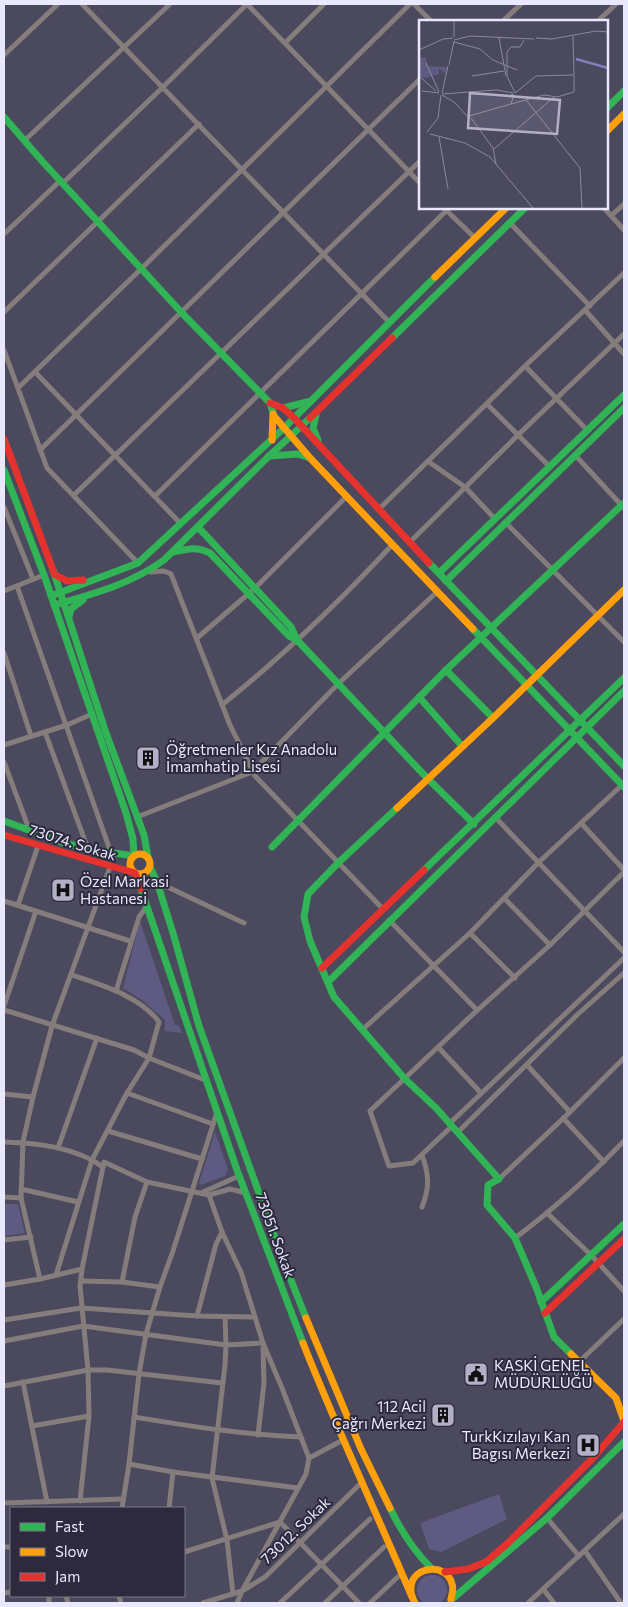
<svg xmlns="http://www.w3.org/2000/svg" width="628" height="1607" viewBox="0 0 628 1607" font-family="Commissioner,sans-serif">
  <rect width="100%" height="100%" fill="#4b495e"/>
  <!-- green -->
  <g fill="#5e5a81">
    <path d="M140 921 175 1025 179 1026 182 1033 165 1031V1020L142 1000 123 988Z"/>
    <path d="M215 1132 228 1169 225 1176 201 1185 199 1183Z"/>
    <path d="M4 1204H18L25 1233 4 1236Z"/>
    <path d="M499 1494 507 1519 441 1552 429 1549 420 1523Z"/>
    <circle cx="432" cy="1590" r="15"/>
  </g>
  <g fill="none" stroke-linecap="round" stroke-linejoin="round">
    <!-- street -->
    <g stroke="#857c7c" stroke-width="5">
      <path d="M82 4 389 322"/>
      <path d="M247 4 420 183"/>
      <path d="M414 4 431 21"/>
      <path d="M503 21 521 4"/>
      <path d="M598 21 616 4"/>
      <path d="M285 43 324 4"/>
      <path d="M4 55 58 4"/>
      <path d="M25 140 170 4"/>
      <path d="M63 183 163 87 247 4"/>
      <path d="M444 208 475 238"/>
      <path d="M604 208 624 230"/>
      <path d="M611 216 624 204"/>
      <path d="M509 222 590 306"/>
      <path d="M4 234 61 180"/>
      <path d="M585 310 624 354"/>
      <path d="M4 312 199 124"/>
      <path d="M4 350 47 468 138 563"/>
      <path d="M525 366 588 431"/>
      <path d="M35 372 181 524"/>
      <path d="M18 388 141 269 410 4"/>
      <path d="M487 404 550 467"/>
      <path d="M40 450 420 79"/>
      <path d="M575 455 624 508"/>
      <path d="M429 462 465 487 495 519"/>
      <path d="M74 495 420 161"/>
      <path d="M155 496 449 208"/>
      <path d="M4 507 33 579"/>
      <path d="M378 510 525 366 624 273"/>
      <path d="M505 522 624 642"/>
      <path d="M409 543 518 435 624 334"/>
      <path d="M150 572 164 571 171 574 230 725 255 776 383 909"/>
      <path d="M17 586 111 853"/>
      <path d="M4 591 44 575"/>
      <path d="M197 638 254 589 347 496"/>
      <path d="M4 653 31 736"/>
      <path d="M223 704C283 656 340 601 393 544"/>
      <path d="M45 732 88 849"/>
      <path d="M4 745 67 725 92 714"/>
      <path d="M4 762 29 829"/>
      <path d="M137 817 252 772 339 683 438 591"/>
      <path d="M496 818 624 952"/>
      <path d="M581 823 624 870"/>
      <path d="M157 882 244 923"/>
      <path d="M505 899 550 945"/>
      <path d="M4 901 130 941"/>
      <path d="M18 905 38 846"/>
      <path d="M389 920 477 1010"/>
      <path d="M470 933 515 978"/>
      <path d="M116 991 139 917 147 906"/>
      <path d="M4 1006 36 911"/>
      <path d="M4 1010 134 1050 149 1058 205 1080"/>
      <path d="M363 1029 470 933 539 862 622 785"/>
      <path d="M438 1047 481 1093"/>
      <path d="M527 1065 570 1112"/>
      <path d="M127 1093 213 1124"/>
      <path d="M4 1094 33 1097"/>
      <path d="M563 1118 604 1162"/>
      <path d="M450 1123 624 958"/>
      <path d="M452 1126 413 1163 389 1166 370 1111 471 1016 550 945 624 872"/>
      <path d="M108 1131 202 1159"/>
      <path d="M458 1132 577 1015 624 973"/>
      <path d="M4 1142C37 1143 75 1147 103 1167L104 1162 147 1182 209 1195 230 1189 246 1193"/>
      <path d="M58 1148 97 1038"/>
      <path d="M422 1155C429 1175 430 1187 422 1207"/>
      <path d="M499 1179 570 1112 624 1058"/>
      <path d="M21 1189 78 1202"/>
      <path d="M203 1192 239 1176"/>
      <path d="M209 1195 222 1232 241 1272 263 1343 282 1388 309 1458 306 1474 242 1591 237 1603"/>
      <path d="M4 1197 21 1198"/>
      <path d="M547 1213 591 1255 624 1291"/>
      <path d="M515 1238C554 1209 590 1176 624 1141"/>
      <path d="M4 1240 31 1237"/>
      <path d="M56 1275 92 1160 127 1093 149 1058 159 1022C140 996 101 985 72 975"/>
      <path d="M40 1279 21 1198 23 1142 33 1097 52 1026 110 867"/>
      <path d="M82 1281 122 1282 160 1287"/>
      <path d="M122 1282 135 1217 147 1182"/>
      <path d="M4 1285 40 1279 82 1269"/>
      <path d="M197 1316 216 1244 222 1232"/>
      <path d="M225 1317 226 1345 225 1365 212 1478 227 1540 233 1594"/>
      <path d="M4 1320 81 1308 197 1316 255 1317"/>
      <path d="M4 1341 83 1326 226 1345 263 1343"/>
      <path d="M580 1361 624 1319"/>
      <path d="M23 1382 47 1502"/>
      <path d="M4 1386 88 1370H107L222 1383"/>
      <path d="M134 1417C190 1426 244 1435 301 1437"/>
      <path d="M32 1426 89 1416"/>
      <path d="M258 1435 264 1383 263 1348"/>
      <path d="M309 1458 343 1440"/>
      <path d="M129 1464 173 1472 298 1488"/>
      <path d="M80 1501 89 1416 88 1370 80 1286 82 1269 103 1167"/>
      <path d="M4 1503 123 1499"/>
      <path d="M122 1508 129 1464 139 1374 146 1334 160 1287 173 1251 217 1112"/>
      <path d="M169 1508 173 1472"/>
      <path d="M547 1518 579 1556"/>
      <path d="M4 1547H11"/>
      <path d="M585 1551 621 1603"/>
      <path d="M184 1552 280 1522 359 1603"/>
      <path d="M544 1590 554 1603"/>
      <path d="M4 1593 11 1592"/>
      <path d="M49 1596V1603"/>
      <path d="M66 1596 68 1603"/>
      <path d="M119 1596 121 1603"/>
      <path d="M203 1603 242 1591 265 1577 362 1482"/>
      <path d="M280 1603 370 1519"/>
      <path d="M325 1603 384 1547"/>
      <path d="M370 1603 402 1573"/>
      <path d="M528 1603 624 1514"/>
    </g>
    <!-- fast -->
    <g stroke="#30b455" stroke-width="7">
      <path d="M607 108 624 91"/>
      <path d="M4 117 42 161 182 313 270 403 274 416"/>
      <path d="M392 338 525 208"/>
      <path d="M283 408 311 401"/>
      <path d="M316 415 313 428 318 440"/>
      <path d="M269 456 298 454 310 458"/>
      <path d="M4 470 44 575 126 813 133 839 134 856 88 849 64 843 4 821"/>
      <path d="M198 527 291 627 297 640 427 778 474 824"/>
      <path d="M173 552C187 549 197 546 210 553L289 636 297 640"/>
      <path d="M429 563 624 766"/>
      <path d="M53 570 106 733 144 835 148 857"/>
      <path d="M439 573 624 395"/>
      <path d="M446 581 624 408"/>
      <path d="M51 596 138 563 284 428 435 277"/>
      <path d="M54 605C93 594 131 584 164 560L269 456 310 418"/>
      <path d="M69 617 71 609 83 600"/>
      <path d="M473 629 624 787"/>
      <path d="M446 670 493 718"/>
      <path d="M419 697 462 746"/>
      <path d="M397 808 338 863 308 894 304 917 310 941 334 997 405 1079 436 1108 499 1179 488 1185 487 1205 515 1238 536 1287 554 1337 571 1354"/>
      <path d="M272 847 446 670 624 503"/>
      <path d="M150 867 157 882 173 933 199 1026 283 1260 306 1318"/>
      <path d="M424 870 624 678"/>
      <path d="M141 889 237 1170 303 1343"/>
      <path d="M328 982 624 691"/>
      <path d="M541 1302 624 1224"/>
      <path d="M390 1508C401 1531 413 1550 431 1568"/>
      <path d="M451 1600 547 1518 624 1442"/>
    </g>
    <!-- slow -->
    <g stroke="#ff9f0a" stroke-width="7">
      <path d="M607 131 624 114"/>
      <path d="M435 277 506 208"/>
      <path d="M274 416 311 459 473 629"/>
      <path d="M272 440 273 414"/>
      <path d="M397 808 493 718 624 590"/>
      <circle cx="140" cy="864" r="10"/>
      <path d="M306 1318 361 1449 390 1508"/>
      <path d="M303 1343C337 1429 376 1512 412 1597"/>
      <path d="M571 1354 616 1398 624 1421"/>
      <path d="M415 1603C413 1599 410 1593 411 1588 411 1566 447 1562 452 1584 454 1588 452 1594 451 1599"/>
    </g>
    <!-- jam -->
    <g stroke="#e5322d" stroke-width="7">
      <path d="M270 403 283 408 294 418 429 563"/>
      <path d="M310 418 392 338"/>
      <path d="M4 439 53 570"/>
      <path d="M54 574 67 581 83 580"/>
      <path d="M4 835 135 873 141 889"/>
      <path d="M322 968 424 870"/>
      <path d="M545 1313 624 1239"/>
      <path d="M445 1572 468 1569 486 1562 508 1543 592 1459 624 1422"/>
    </g>
  </g>
  <!-- icons -->
  <defs>
    <g id="building-square" transform="scale(1.25)"><rect x="-9" y="-9" width="18" height="18" rx="4" fill="#b2b0c7" stroke="#2c2a3c"/><path d="M-4-6H4V6H1V3H-1V6H-4ZM-2.5-4.3h1.7v1.8h-1.7ZM.8-4.3h1.7v1.8H.8ZM-2.5-1h1.7V.8h-1.7ZM.8-1h1.7V.8H.8Z" fill="#111"/></g>
    <g id="hospital-square" transform="scale(1.25)"><rect x="-9" y="-9" width="18" height="18" rx="4" fill="#b2b0c7" stroke="#2c2a3c"/><path d="M-5-5h3v3.5h4V-5h3V5h-3V1.5h-4V5h-3Z" fill="#111"/></g>
    <g id="civic-square" transform="scale(1.25)"><rect x="-9" y="-9" width="18" height="18" rx="4" fill="#b2b0c7" stroke="#2c2a3c"/><path d="M-.6-6.5H3V-4.5H.6V-3L4-1V1h2V6H-6V1h2V-1L-.6-3ZM-1.2 2.5V6h2.4V2.5Z" fill="#111"/></g>
  </defs>
  <g fill-rule="evenodd">
    <use href="#building-square" x="148" y="758"/>
    <use href="#hospital-square" x="63" y="890"/>
    <use href="#civic-square" x="476" y="1374"/>
    <use href="#building-square" x="443" y="1415"/>
    <use href="#hospital-square" x="588" y="1445"/>
  </g>
  <g text-anchor="middle" dominant-baseline="central" stroke-width="4" stroke-linejoin="round" paint-order="stroke">
    <!-- poi labels -->
    <g font-size="15" fill="#e9e8ff" stroke="#2c2a3c" text-anchor="start">
      <text x="166" y="749">Öğretmenler Kız Anadolu<tspan x="166" dy="17">İmamhatip Lisesi</tspan></text>
      <text x="80" y="881">Özel Markasi<tspan x="80" dy="17">Hastanesi</tspan></text>
      <text x="494" y="1365">KASKİ GENEL<tspan x="494" dy="17">MÜDÜRLÜĞÜ</tspan></text>
      <text x="426" y="1406" text-anchor="end">112 Acil<tspan x="426" dy="17">Çağrı Merkezi</tspan></text>
      <text x="570" y="1436" text-anchor="end">TurkKızılayı Kan<tspan x="570" dy="17">Bagısı Merkezi</tspan></text>
    </g>
    <!-- street labels -->
    <g font-size="15" fill="#e9e8ff" stroke="#2c2a3c">
      <text transform="translate(73 842) rotate(17)">73074. Sokak</text>
      <text transform="translate(276 1235) rotate(70)">73051. Sokak</text>
      <text transform="translate(295 1530) rotate(-44)">73012. Sokak</text>
    </g>
  </g>
  <!-- overview -->
  <g transform="translate(419 20)">
    <rect width="189" height="189" fill="#4b495e"/>
    <path d="M0 37 7 38 9 46 28 47 27 54 20 49V54L8 58 1 57Z" fill="#5e5a81"/>
    <path fill="none" stroke="#837dbf" stroke-width="2.5" d="M157 39 189 48"/>
    <path fill="none" stroke="#8a899e" stroke-width="1" d="M154 16 155 55M35 17V0M80 18 87 56M117 18 133 19 177 11 189 12M35 20 51 16 115 19M35 22 61 29 74 40 98 50M0 30 24 19 34 18M7 43 20 72M30 45 35 21M0 56 17 71M53 56 85 51M88 56V32L92 27H101L105 20M88 56 96 73M3 71 20 73M23 73 29 46M96 73 117 56 154 55M23 74 78 70 94 73M23 75 35 82 50 98M107 80 161 148 163 188M92 84 125 75 138 77 155 72V55M50 96 92 84 95 75 92 74M52 98 74 128 77 144M8 112 19 98 22 75M11 114 46 123 71 137 114 188M20 117 29 169M75 129 135 77"/>
    <path fill="#b2b0c7" fill-opacity="0.15" stroke="#b2b0c7" stroke-width="2.5" d="M51 73 141 80 138 114 49 108Z"/>
    <rect width="189" height="189" fill="none" stroke="#e9e8ff" stroke-width="2.5"/>
  </g>
  <!-- border -->
  <rect width="628" height="1607" fill="none" stroke="#e9e8ff" stroke-width="10"/>
  <!-- legend -->
  <rect x="10" y="1507" width="175" height="90" fill="#2c2a3c" stroke="#78768a"/>
  <rect x="20" y="1523" width="25" height="8" fill="#30b455" stroke="#78768a"/>
  <text x="55" y="1532" font-size="15" fill="#e9e8ff">Fast</text>
  <rect x="20" y="1548" width="25" height="8" fill="#ff9f0a" stroke="#78768a"/>
  <text x="55" y="1557" font-size="15" fill="#e9e8ff">Slow</text>
  <rect x="20" y="1573" width="25" height="8" fill="#e5322d" stroke="#78768a"/>
  <text x="55" y="1582" font-size="15" fill="#e9e8ff">Jam</text>
</svg>
